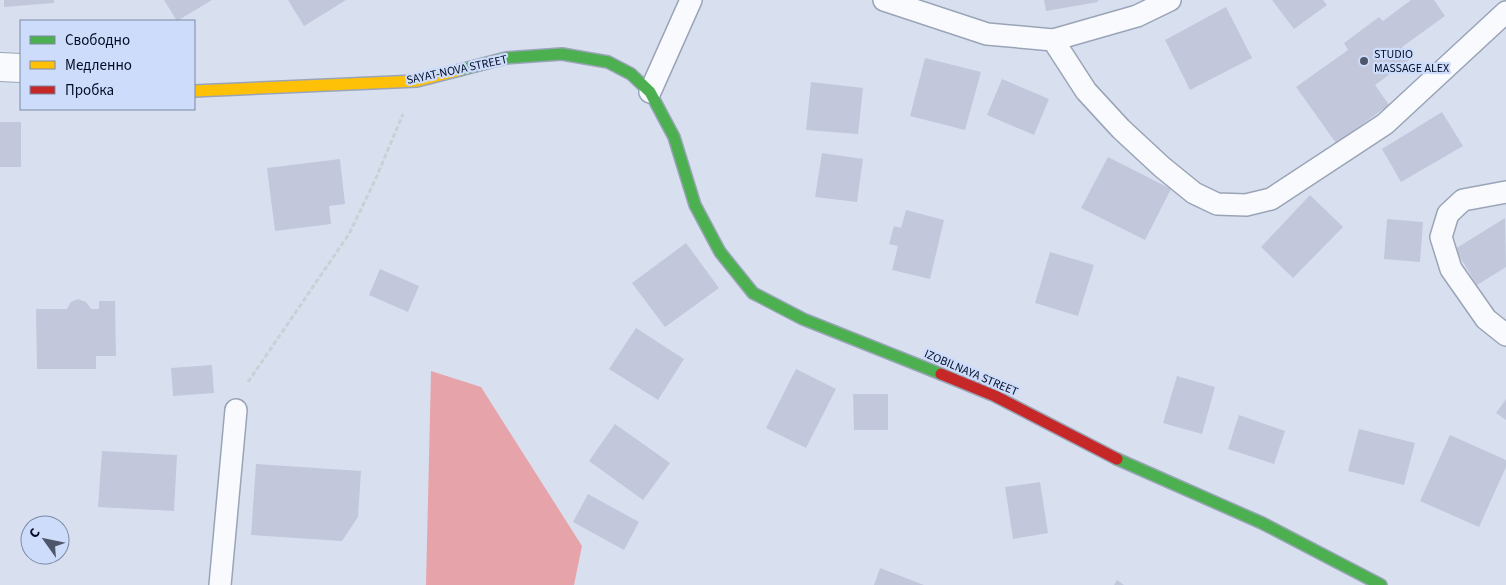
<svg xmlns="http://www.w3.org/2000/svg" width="1506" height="585" viewBox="0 0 1506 585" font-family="'Source Sans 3',sans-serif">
  <rect width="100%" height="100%" fill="#d8e0f0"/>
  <!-- forest -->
  <path fill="#e6a4aa" d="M431 371 481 387 582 546 574 585H426Z"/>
  <!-- building -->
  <g fill="#c2c7dc">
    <path d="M4 0H54V3L4 7Z"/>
    <path d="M164 0H212L177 21Z"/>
    <path d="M288 0H346L304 26Z"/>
    <path d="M1044 0H1098V2L1046 11Z"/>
    <path d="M1272 0H1323L1327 5 1294 29Z"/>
    <path d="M1411 0H1434L1445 16 1402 47 1411 59 1375 85 1389 105 1336 143 1296 87 1348 50 1344 43 1379 17 1383 21Z"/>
    <path d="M1226 7 1252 58 1190 90 1165 40Z"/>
    <path d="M925 58 981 72 965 130 910 116Z"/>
    <path d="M1002 79 1049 99 1034 135 987 115Z"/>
    <path d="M811 82 863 88 858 134 806 130Z"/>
    <path d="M1442 112 1463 146 1401 182 1382 149Z"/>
    <rect x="0" y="122" width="21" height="45"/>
    <path d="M822 153 863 159 857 202 815 197Z"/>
    <path d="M1108 157 1171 189 1145 240 1081 208Z"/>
    <path d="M340 159 345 204 329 206 331 224 275 231 267 168Z"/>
    <path d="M1310 195 1343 227 1293 278 1261 247Z"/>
    <path d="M906 210 944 220 930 279 892 270 898 246 889 244 894 226 901 228Z"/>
    <path d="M1505 218 1506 267 1477 285 1455 249Z"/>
    <path d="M1387 219 1423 222 1420 262 1384 259Z"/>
    <path d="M686 243 719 288 665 327 632 283Z"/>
    <path d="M1050 252 1094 265 1078 316 1035 303Z"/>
    <path d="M380 269 419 286 408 312 369 295Z"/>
    <path d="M78 299 86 302 91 309H99V301H115L116 356H96V369H37L36 309H67L71 302Z"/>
    <path d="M636 328 684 359 658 400 609 369Z"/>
    <path d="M212 365 214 393 173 396 171 368Z"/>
    <path d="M796 369 836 389 806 448 766 428Z"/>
    <path d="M1177 376 1215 387 1202 434 1163 423Z"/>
    <path d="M853 394H888V430H854Z"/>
    <path d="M1506 399V420L1496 413Z"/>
    <path d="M1239 415 1285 431 1274 464 1228 449Z"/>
    <path d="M615 424 670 463 643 500 589 461Z"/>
    <path d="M1359 429 1415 443 1404 485 1348 471Z"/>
    <path d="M1450 435 1506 460V467L1479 527 1420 501Z"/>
    <path d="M102 451 177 455 174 511 98 507Z"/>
    <path d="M256 464 361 471 358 517 342 541 251 535Z"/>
    <path d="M1040 482 1048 533 1013 539 1005 487Z"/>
    <path d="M588 494 639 522 624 550 573 522Z"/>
    <path d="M880 568 924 585H874Z"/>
    <path d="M1117 580 1124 585H1114Z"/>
  </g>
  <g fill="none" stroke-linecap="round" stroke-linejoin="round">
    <!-- lane casing -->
    <g stroke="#9aa4b7" stroke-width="24">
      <g id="lane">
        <path d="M884 0 987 34 1053 40 1137 16 1170 0"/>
        <path d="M1053 40 1086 91 1121 129 1162 167 1194 193 1217 204 1246 205 1271 199 1385 124 1506 12"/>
        <path d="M650 92 691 0"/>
        <path d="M1506 192 1463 200 1448 214 1441 237 1451 269 1486 319 1506 335"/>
        <path d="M220 585 236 410"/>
      </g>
    </g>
    <!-- street casing -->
    <g stroke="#9aa4b7" stroke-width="30">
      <path id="street" d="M0 67 21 68"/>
    </g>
    <!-- fast casing -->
    <g stroke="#9aa4b7" stroke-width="14">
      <g id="fast">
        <path d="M460 70 506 58 562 54 608 62 631 74 650 92 674 137 695 205 720 252 753 293 803 319 941 374"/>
        <path d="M1117 459 1262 523 1381 585"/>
      </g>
    </g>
    <!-- slow casing -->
    <g stroke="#9aa4b7" stroke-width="14">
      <path id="slow" d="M194 91 417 81 460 70"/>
    </g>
    <!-- jam casing -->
    <g stroke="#9aa4b7" stroke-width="14">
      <path id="jam" d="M941 374 995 396 1117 459"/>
    </g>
    <!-- path -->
    <path stroke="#cccfd5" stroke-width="3" stroke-dasharray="5 2.5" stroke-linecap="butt" d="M248 382 349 234 376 178 403 114"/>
    <!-- lane -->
    <use href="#lane" stroke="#f9fafd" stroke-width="21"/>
    <!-- street -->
    <use href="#street" stroke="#f9fafd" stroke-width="28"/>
    <!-- fast -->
    <use href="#fast" stroke="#4caf50" stroke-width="11"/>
    <!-- slow -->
    <use href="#slow" stroke="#ffc107" stroke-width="11"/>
    <!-- jam -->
    <use href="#jam" stroke="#c62828" stroke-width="11"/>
  </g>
  <!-- markers -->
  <circle fill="#4e566c" stroke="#cddcfa" stroke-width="2" cx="1364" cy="61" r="5"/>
  <g text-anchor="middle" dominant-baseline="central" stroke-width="4.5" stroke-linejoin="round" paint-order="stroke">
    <!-- poi labels -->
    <g font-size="12" fill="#030c25" stroke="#cddcfa" text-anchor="start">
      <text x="1374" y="54">STUDIO<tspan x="1374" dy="14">MASSAGE ALEX</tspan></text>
    </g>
    <!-- street labels -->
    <g font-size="12" fill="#030c25" stroke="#cddcfa">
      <text transform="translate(457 70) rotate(-12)">SAYAT-NOVA STREET</text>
      <text transform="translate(971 373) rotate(23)">IZOBILNAYA STREET</text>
    </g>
  </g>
  <!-- legend -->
  <rect x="20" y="20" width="175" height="90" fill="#cddcfa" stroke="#7c89a5"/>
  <rect x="30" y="36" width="25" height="8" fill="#4caf50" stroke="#7c89a5"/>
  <text x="65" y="45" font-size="15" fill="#030c25">Свободно</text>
  <rect x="30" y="61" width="25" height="8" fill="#ffc107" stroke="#7c89a5"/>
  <text x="65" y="70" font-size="15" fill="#030c25">Медленно</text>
  <rect x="30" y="86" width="25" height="8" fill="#c62828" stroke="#7c89a5"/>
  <text x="65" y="95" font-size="15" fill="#030c25">Пробка</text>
  <!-- north arrow -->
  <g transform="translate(45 540) rotate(303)"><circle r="24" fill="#cddcfa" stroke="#7c89a5"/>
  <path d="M0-4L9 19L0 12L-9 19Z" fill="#4e566c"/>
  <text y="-8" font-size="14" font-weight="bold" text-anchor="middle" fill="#030c25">С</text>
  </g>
</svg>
